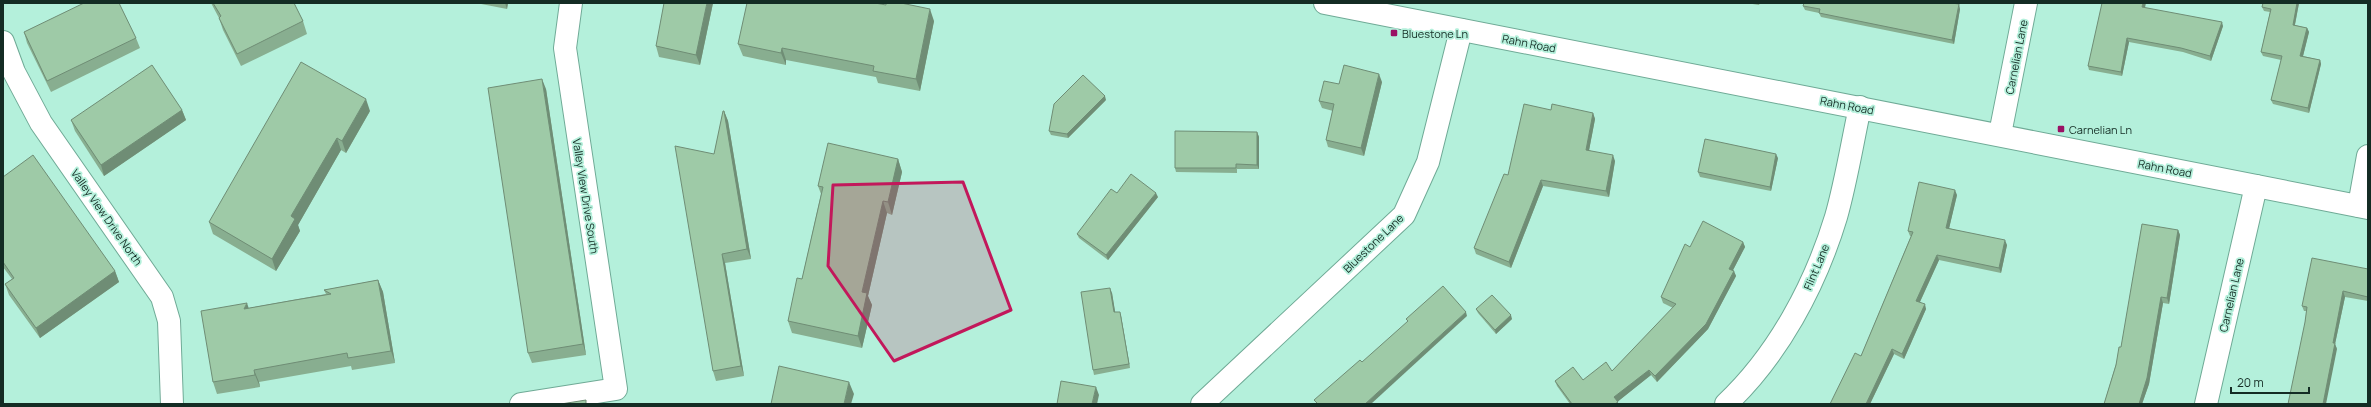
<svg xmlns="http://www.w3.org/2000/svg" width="2371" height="407" viewBox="0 0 2371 407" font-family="Manrope,sans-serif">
  <rect width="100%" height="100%" fill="#b4f0db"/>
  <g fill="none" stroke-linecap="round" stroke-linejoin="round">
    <!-- minor casing -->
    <g stroke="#6faa96" stroke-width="24">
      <g id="minor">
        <path d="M1325 3 2368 208"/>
        <path d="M3 42 14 72 41 123 162 297 169 321 172 404"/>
        <path d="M2000 134 2026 3"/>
        <path d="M2359 206 2368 156"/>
        <path d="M521 404 616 389 565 48 571 3"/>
        <path d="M1202 404 1404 215 1428 162 1461 30"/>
        <path d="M1726 404C1778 355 1815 286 1836 217 1846 182 1852 144 1860 107"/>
        <path d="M2206 404 2256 186"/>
      </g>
    </g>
    <!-- minor -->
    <use href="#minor" stroke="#fff" stroke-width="22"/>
  </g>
  <!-- wall -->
  <g fill="#88ae90">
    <path d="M211 3H294L303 21 307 34 241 66 223 30 219 18Z"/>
    <path d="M476 3H508L507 9Z"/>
    <path d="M713 3 700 65 659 57 656 46Z"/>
    <path d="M1746 3H1760L1759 5Z"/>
    <path d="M2263 3H2299L2295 25 2307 28 2309 32 2303 56 2320 60 2321 64 2309 113 2273 104 2271 100 2281 60 2263 56 2261 52 2270 12 2264 11 2262 7Z"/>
    <path d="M1803 6 1960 9 1954 44 1821 17 1819 13 1805 10Z"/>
    <path d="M2145 8 2223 26 2211 61 2183 52 2129 42 2122 76 2089 70 2088 66Z"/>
    <path d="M934 21 920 91 878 83 876 77 786 60V65L743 56 738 44Z"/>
    <path d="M24 32 136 38 140 48 51 92 27 43Z"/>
    <path d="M1382 82 1364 156 1328 147 1326 140 1333 111 1322 108 1319 101 1339 84Z"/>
    <path d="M546 89 586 355 532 363 528 353Z"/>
    <path d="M1106 100 1068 138 1051 135 1049 131Z"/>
    <path d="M182 110 186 120 104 176 75 131 71 120Z"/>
    <path d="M1551 110 1593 113 1595 119 1589 150 1615 161 1609 197 1543 186 1511 268 1476 254 1474 248 1508 175Z"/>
    <path d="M370 111 346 153 341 150 298 225 300 231 276 271 213 234 209 222Z"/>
    <path d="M724 111 728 121 751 259 725 263 744 376 716 381 713 371 714 154Z"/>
    <path d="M1257 132 1259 137V169H1237V173L1176 172 1175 168Z"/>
    <path d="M1778 158 1771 191 1700 177 1698 172Z"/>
    <path d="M898 159 902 172 892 215 887 213 868 296 872 305 862 348 792 333 788 321 802 279 821 194 818 186Z"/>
    <path d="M3 177 115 271 119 282 40 338 9 295 5 284 12 279 3 267Z"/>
    <path d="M1117 193 1158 197 1108 260 1079 238 1077 234Z"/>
    <path d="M1957 195 1949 228 2007 245 2001 273 1939 260 1920 302 1926 309 1904 359 1894 354 1870 404H1830L1861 356 1911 236H1910L1908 231Z"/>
    <path d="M2178 230 2180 235 2169 304 2163 303 2149 384 2142 404H2104L2121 347Z"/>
    <path d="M1743 242 1745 247 1733 270 1736 276 1708 329 1657 382 1651 375 1617 402 1618 404H1570L1557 386 1555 381 1583 380 1612 371 1673 308 1663 303 1661 297 1690 247Z"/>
    <path d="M2368 269V301L2345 297 2335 344 2337 349 2305 322 2307 311H2304L2302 306Z"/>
    <path d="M378 280 383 292 395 363 352 370 351 366 259 382 260 387 217 394 213 382 249 308 326 294 324 290Z"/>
    <path d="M1112 293 1115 312 1121 316 1130 368 1094 375 1093 370Z"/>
    <path d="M1476 309 1512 319 1496 334 1478 313Z"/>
  </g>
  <!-- shaded-wall -->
  <g fill="#6f8d75">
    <path d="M505 3H508L507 9Z"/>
    <path d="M707 3H713L700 65 696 55Z"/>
    <path d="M2143 3H2146L2144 12 2142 7Z"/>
    <path d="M2297 3H2299L2294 29 2293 25Z"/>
    <path d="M1959 4 1960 9 1954 44 1952 40Z"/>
    <path d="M930 9 934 21 920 91 916 79Z"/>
    <path d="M2222 22 2223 26 2211 61 2210 56Z"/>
    <path d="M2307 28 2309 32 2302 60 2300 56Z"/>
    <path d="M2127 38 2129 42 2122 76 2121 72Z"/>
    <path d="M782 48 786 60V65L781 53Z"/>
    <path d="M2320 60 2321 64 2309 113 2308 108Z"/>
    <path d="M1379 74 1382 82 1364 156 1361 148Z"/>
    <path d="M542 79 546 89 586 355 583 344Z"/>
    <path d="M1105 96 1106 100 1068 138 1067 134Z"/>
    <path d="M366 99 370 111 346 153 342 141Z"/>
    <path d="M182 110 186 120 104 176 101 165Z"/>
    <path d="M724 111 728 121 751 259 747 249Z"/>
    <path d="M1593 113 1595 119 1588 156 1586 150Z"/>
    <path d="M1257 132 1259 137V169L1257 165Z"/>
    <path d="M337 138 341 150 298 225 300 231 276 271 272 259 291 216Z"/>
    <path d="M1776 154 1778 158 1771 191 1770 187Z"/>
    <path d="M1613 155 1615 161 1609 197 1606 191Z"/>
    <path d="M898 159 902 172 892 215 888 202Z"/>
    <path d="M1541 180 1543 186 1511 268 1509 262Z"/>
    <path d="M1955 190 1957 195 1948 233 1946 228Z"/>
    <path d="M1156 193 1158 197 1108 260 1106 255Z"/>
    <path d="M883 201 887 213 868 296 872 305 862 348 858 336 862 292Z"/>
    <path d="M2178 230 2180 235 2169 304 2167 298Z"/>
    <path d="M2005 240 2007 245 2001 273 1999 268Z"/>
    <path d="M1743 242 1745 247 1731 274 1729 269Z"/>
    <path d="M722 254 725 263 744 376 741 366Z"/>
    <path d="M1937 255 1939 260 1918 306 1916 301Z"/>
    <path d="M115 271 119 282 40 338 36 328Z"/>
    <path d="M1734 271 1736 276 1708 329 1657 382 1655 376Z"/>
    <path d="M378 280 383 292 395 363 391 351Z"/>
    <path d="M1110 288 1112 293 1116 317 1114 312Z"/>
    <path d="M2343 291 2345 297 2335 344 2337 349 2326 404H2323L2333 343Z"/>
    <path d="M2161 297 2163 303 2149 384 2142 404H2139Z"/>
    <path d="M247 303 251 315 244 309Z"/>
    <path d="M1925 304 1926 309 1904 359 1902 354Z"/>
    <path d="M1120 312 1121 316 1130 368 1129 364Z"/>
    <path d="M1466 312 1467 316 1371 404H1365Z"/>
    <path d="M1511 315 1512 319 1496 334 1495 330Z"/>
    <path d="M1892 349 1894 354 1870 404H1866Z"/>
    <path d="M254 370 259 382 260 387 255 375Z"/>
    <path d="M1649 370 1651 375 1616 403 1614 397Z"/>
    <path d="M849 382 854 394 851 404H844Z"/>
    <path d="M1096 387 1099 395 1097 404H1092Z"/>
  </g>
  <!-- building -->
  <g fill="#9ecaa7" stroke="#6f8d75">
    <path d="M84 3H119L136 38 47 81 24 32Z"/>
    <path d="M213 3H294L303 21 237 54 219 18 221 16Z"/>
    <path d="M664 3H707L696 55 656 46Z"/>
    <path d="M747 3H875L886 5V3H901L930 9 916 79 873 71 874 66 782 48 781 53 738 44Z"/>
    <path d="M1804 3H1951L1959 4 1952 40 1819 13 1820 9 1803 6Z"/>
    <path d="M2102 3H2143L2142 7 2222 22 2210 56 2181 48 2127 38 2121 72 2088 66Z"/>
    <path d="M2263 3H2297L2293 25 2307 28 2300 56 2320 60 2308 108 2271 100 2282 56 2261 52 2271 9 2262 7Z"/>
    <path d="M301 62 366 99 342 141 337 138 291 216 295 219 272 259 209 222Z"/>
    <path d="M152 65 182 110 101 165 71 120Z"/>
    <path d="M1344 65 1379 74 1361 148 1326 140 1334 104 1319 101 1324 81 1339 84Z"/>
    <path d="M1083 75 1105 96 1067 134 1049 131 1054 104Z"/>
    <path d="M542 79 583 344 528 353 488 88Z"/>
    <path d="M1524 104 1551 110 1552 104 1593 113 1586 150 1613 155 1606 191 1541 180 1509 262 1474 248 1504 174 1508 175Z"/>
    <path d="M723 111H724L747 249 722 254 741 366 713 371 675 146 714 154Z"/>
    <path d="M1175 131 1257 132V165L1236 164V168H1175Z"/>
    <path d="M1705 139 1776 154 1770 187 1698 172Z"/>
    <path d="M828 143 898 159 888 202 883 201 862 292 867 293 858 336 788 321 797 278 802 279 823 187 818 186Z"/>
    <path d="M33 155 115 271 36 328 5 284 14 278 3 262V177Z"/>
    <path d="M1131 174 1156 193 1106 255 1077 234 1111 189 1117 193Z"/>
    <path d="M1919 182 1955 190 1946 228 2005 240 1999 268 1937 255 1916 301 1925 304 1902 354 1892 349 1866 404H1830L1855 353 1861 356 1913 232 1908 231Z"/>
    <path d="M1703 221 1743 242 1729 269 1734 271 1706 324 1655 376 1649 370 1614 397 1618 402 1615 404H1572L1555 381 1573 367 1583 380 1606 362 1612 371 1676 304 1661 297 1685 244 1690 247Z"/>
    <path d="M2142 224 2178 230 2167 298 2161 297 2147 378 2139 404H2104L2116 365 2119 347H2121Z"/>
    <path d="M2312 258 2368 269V297L2343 291 2333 343H2335L2323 404H2288L2305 322 2307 307 2302 306Z"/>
    <path d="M378 280 391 351 348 358 347 353 254 370 255 375 213 382 201 311 247 303 244 309 295 300 331 294 324 290Z"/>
    <path d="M1443 286 1466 312 1365 404H1318L1314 400 1360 360 1362 362 1408 321 1406 319Z"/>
    <path d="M1110 288 1114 312H1120L1129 364 1093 370 1081 292Z"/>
    <path d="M1492 295 1511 315 1495 330 1476 309Z"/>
    <path d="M779 366 849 382 844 404H771Z"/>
    <path d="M1061 381 1096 387 1092 404H1057Z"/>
    <path d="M586 400V404H561Z"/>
  </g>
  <!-- marked area -->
  <path fill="#c2185b" fill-opacity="0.2" stroke="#c2185b" stroke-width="3" stroke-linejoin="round" d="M963 182 1011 310 894 361 828 266 833 185Z"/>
  <!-- markers -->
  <g fill="#9a1164" stroke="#b4f0db" stroke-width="1.5">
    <rect x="1390" y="29" width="8" height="8" rx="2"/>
    <rect x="2057" y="125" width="8" height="8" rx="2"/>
  </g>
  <g text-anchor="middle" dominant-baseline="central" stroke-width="3.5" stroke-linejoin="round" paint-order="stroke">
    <!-- poi labels -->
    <g font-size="11" fill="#142c24" stroke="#b4f0db" text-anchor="start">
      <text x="1402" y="33">Bluestone Ln</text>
      <text x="2069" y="129">Carnelian Ln</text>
    </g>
    <!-- street labels -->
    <g font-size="11" fill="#142c24" stroke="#b4f0db">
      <text transform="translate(1529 43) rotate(11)">Rahn Road</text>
      <text transform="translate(2016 57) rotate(-79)">Carnelian Lane</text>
      <text transform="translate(1847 105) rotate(11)">Rahn Road</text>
      <text transform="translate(2165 168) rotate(11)">Rahn Road</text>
      <text transform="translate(586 196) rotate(81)">Valley View Drive South</text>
      <text transform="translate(107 217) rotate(55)">Valley View Drive North</text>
      <text transform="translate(1373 243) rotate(-44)">Bluestone Lane</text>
      <text transform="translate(1816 267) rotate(-67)">Flint Lane</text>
      <text transform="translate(2231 295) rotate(-77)">Carnelian Lane</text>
    </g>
  </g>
  <!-- border -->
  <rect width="2371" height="407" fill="none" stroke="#142c24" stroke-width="8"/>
  <!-- scale -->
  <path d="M2231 387v6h78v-6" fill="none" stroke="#142c24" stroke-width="2"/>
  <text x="2237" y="387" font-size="12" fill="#142c24" stroke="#b4f0db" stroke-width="3" paint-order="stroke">20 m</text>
</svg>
